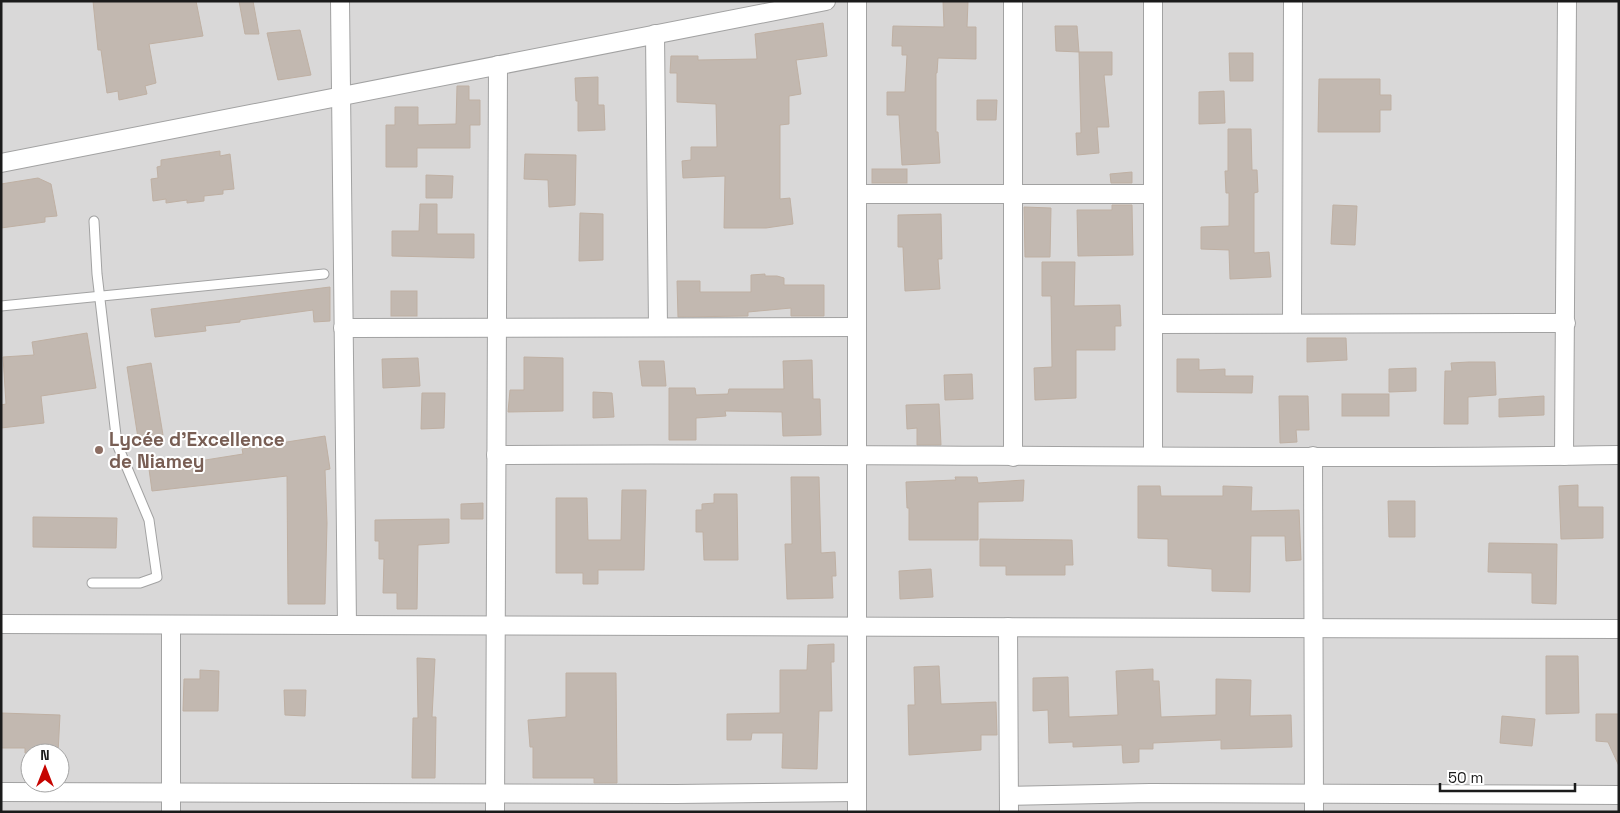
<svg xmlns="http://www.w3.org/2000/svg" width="1620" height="813" viewBox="0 0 1620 813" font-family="'Space Grotesk',sans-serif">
  <rect width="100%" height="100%" fill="#ede9e0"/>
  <!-- residential -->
  <path fill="#d9d8d8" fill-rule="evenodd" d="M1 1H1619V812H1ZM30 753H60V783H30Z"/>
  <!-- building -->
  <g fill="#c2b8b0" stroke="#bfb0a3">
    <path d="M93 1H196L203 36 149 44 156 83 145 86 147 94 119 100 118 91 107 93 101 50H98Z"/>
    <path d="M239 1H253L259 34H245Z"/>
    <path d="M943 1H968L967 27H976V59L938 58 937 73H936V132H938L940 163 902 165 899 115H887V92H905L907 55H902V46H892L893 26 944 27Z"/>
    <path d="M823 23 827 56 796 60 801 94 789 96V124L780 125V199L790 198 793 224 766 228H724L725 176 683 178 682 161 691 160V147H717L716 104 677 102V73H670L671 56H698V60L757 59 755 34Z"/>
    <path d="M1055 26H1077L1079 52 1056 51Z"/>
    <path d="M300 30 311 75 278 80 267 33Z"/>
    <path d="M1079 52H1112V75H1104L1109 127H1097L1099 153 1077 155 1076 133H1081Z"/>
    <path d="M1229 53H1253V81H1230Z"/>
    <path d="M598 77V105H604L605 130 578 131V101H576L575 78Z"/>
    <path d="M1319 79H1380V95H1391V110H1380V132H1318Z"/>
    <path d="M457 86H469V100H480V125H470V148H417V167H386V125H395V107H418V125L456 124Z"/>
    <path d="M1224 91 1225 123 1199 124V92Z"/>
    <path d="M977 100H997L996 120H977Z"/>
    <path d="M1228 129H1251L1252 170H1257L1258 192 1254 193V253L1269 252 1271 277 1230 279 1229 250 1201 249V227L1229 226V193H1226L1225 171H1228Z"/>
    <path d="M220 151V156L230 154 234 189 223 190V194L204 196V201L187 203V200L166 203V199L153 201 151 179 158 178 157 167 161 166V160Z"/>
    <path d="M525 154 576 155 575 205 549 207 548 180 524 179Z"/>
    <rect x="872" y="169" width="35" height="14"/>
    <path d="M1132 172V183H1111L1110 174Z"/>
    <path d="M426 175 453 176 452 198H426Z"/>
    <path d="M38 178 51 184 57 216 45 217V222L1 228V184Z"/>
    <path d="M420 204H437V234H474V258L392 256V231H419Z"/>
    <path d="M1112 205H1132L1133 255 1078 256 1077 210H1112Z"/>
    <path d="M1333 205 1357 206 1355 245 1331 244Z"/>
    <path d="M1024 207 1051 208 1050 257H1025Z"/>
    <path d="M580 213 603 214V260L579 261Z"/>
    <path d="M941 214 942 259H938L940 289 905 291 903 247H898V215Z"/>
    <path d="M1042 262H1075L1074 306 1120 305 1121 326H1115V350H1076V398L1035 400 1034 368 1052 367 1051 296H1042Z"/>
    <path d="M765 274V276H777L784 278V285H824V316H791V308L748 312V316L678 317 677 281H700V292H751V275Z"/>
    <path d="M330 287V321L314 322 313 310 240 320V322L205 326 206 331 155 337 151 309Z"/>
    <rect x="391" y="291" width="26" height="25"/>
    <path d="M87 333 96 388 41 396 44 423 1 428V405L6 404 3 357 34 355 32 342Z"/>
    <path d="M1307 338H1346L1347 360 1307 362Z"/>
    <path d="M524 357 563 358V411L508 412 510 390H524Z"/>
    <path d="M418 358 420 386 383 388 382 359Z"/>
    <path d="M1177 359H1199V370L1225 369V376H1253L1252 393 1177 392Z"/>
    <path d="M812 360 813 399H820L821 435 783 436 782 412 725 411 726 416 696 418V440H669V388H695L696 395 728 394 729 389H784L783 361Z"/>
    <path d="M639 361H664L666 386H642Z"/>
    <path d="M1469 362H1495L1496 395 1468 397V424H1444L1445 371H1452L1451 363Z"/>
    <path d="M151 363 163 435 138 438 127 367Z"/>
    <path d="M1416 368V391L1389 392V369Z"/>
    <path d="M972 374 973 399 945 400 944 375Z"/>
    <path d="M593 392 612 393 614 417 593 418Z"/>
    <path d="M422 393H445L444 428 421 429Z"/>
    <rect x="1342" y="394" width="47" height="22"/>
    <path d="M1279 396H1308L1309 430H1296L1297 442 1280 443Z"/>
    <path d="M1544 396V415L1499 417V399Z"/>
    <path d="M939 404 941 445H917V428L907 429 906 405Z"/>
    <path d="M325 436 330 469 325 470 327 523 325 604H288L287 476 152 491 149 469 243 454 242 449Z"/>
    <path d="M791 477H819L821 553 835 552 836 576H832L833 598 787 599 785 544H792Z"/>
    <path d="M955 477H977L978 483 1024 480 1023 501 978 502V540H909V508H907L906 482 956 480Z"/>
    <path d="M1578 485V507H1603V538L1561 539 1559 486Z"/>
    <path d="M1138 486H1160L1161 496H1223V486L1252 487 1251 511 1299 510 1301 560 1286 561 1285 536H1251L1250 592 1212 591V569L1168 566V539L1138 538Z"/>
    <path d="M622 490H646L644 570H598V584H583V573H556V498H587L588 540H621Z"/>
    <path d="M714 494H737L738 560H704L703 532H696V510H702V504L714 503Z"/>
    <path d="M1388 501H1415V537H1389Z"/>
    <path d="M483 503V519H461V504Z"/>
    <path d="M33 517 117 518 116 548 33 547Z"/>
    <path d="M449 519V543L418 545 417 609H397V593H383L384 559H379V541H375V520Z"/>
    <path d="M980 539 1072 540 1073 565H1065V575H1006V566H980Z"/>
    <path d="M1489 543 1557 544 1556 604 1532 603V573L1488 572Z"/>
    <path d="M931 569 933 597 900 599 899 571Z"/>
    <path d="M834 644V662H831L832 711H819L817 769 782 768 783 733H752L751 740H727V714L780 713V670H807L808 645Z"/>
    <path d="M1546 656H1578L1579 713 1546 714Z"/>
    <path d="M417 658 435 659 432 717H436L435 778H412L413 718H418Z"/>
    <path d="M939 666 941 704 996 702 997 735H981V750L909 755 908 705H915L914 667Z"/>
    <path d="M1153 669V681H1159L1161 717 1216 715V679L1251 680 1250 716 1291 715 1292 747 1221 749V740L1153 743V749H1139V762L1123 763 1122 745 1073 747V742L1049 743 1048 710 1033 711V678L1068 677 1069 717 1118 715 1116 671Z"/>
    <path d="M200 670 219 671 218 711H183L184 679H200Z"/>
    <path d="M566 673H616L617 783H594V778H533V747H530L528 720 566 717Z"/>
    <path d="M284 690H306L305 716 285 715Z"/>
    <path d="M1 713 60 715 58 753H25V748H1Z"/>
    <path d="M1596 714H1619V766L1608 742 1596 741Z"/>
    <path d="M1502 716 1535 719 1532 746 1500 743Z"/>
  </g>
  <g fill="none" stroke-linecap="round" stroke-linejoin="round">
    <!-- lane casing -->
    <g stroke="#a2a2a2" stroke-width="11">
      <g id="lane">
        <path d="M1 306 324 274"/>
        <path d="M92 583H140L157 577 149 520 117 444 97 274 94 221"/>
      </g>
    </g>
    <!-- street casing -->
    <g stroke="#a2a2a2" stroke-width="20">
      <g id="street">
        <path d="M340 1 347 625"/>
        <path d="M857 1V812"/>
        <path d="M1013 1V457"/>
        <path d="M1153 1V456"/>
        <path d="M655 34 658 327"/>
        <path d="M1 163 826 1"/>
        <path d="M857 194H1153"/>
        <path d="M1292 322 1293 1"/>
        <path d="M1153 324 1566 323"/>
        <path d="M343 328 857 327"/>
        <path d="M496 455C870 452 1245 461 1619 455"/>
        <path d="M1313 456 1314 812"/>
        <path d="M1564 456 1567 1"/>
        <path d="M1 624 1619 629"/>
        <path d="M1008 627 1009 812"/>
        <path d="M1 792 676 794 857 792"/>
        <path d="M1009 796 1150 793 1619 795"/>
        <path d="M171 812V625"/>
        <path d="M495 812 498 65"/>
      </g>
    </g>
    <!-- lane -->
    <use href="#lane" stroke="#fff" stroke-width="9"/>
    <!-- street -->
    <use href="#street" stroke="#fff" stroke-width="18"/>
  </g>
  <!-- markers -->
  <circle fill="#8d6e63" stroke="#fff" stroke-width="2" cx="99" cy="450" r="5"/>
  <g text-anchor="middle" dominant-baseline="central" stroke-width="4" stroke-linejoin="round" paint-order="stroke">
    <!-- education labels -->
    <g font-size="19" font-weight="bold" fill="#785e54" stroke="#fff" text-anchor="start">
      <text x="109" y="439">Lycée d'Excellence<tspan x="109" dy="22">de Niamey</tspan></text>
    </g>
  </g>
  <!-- border -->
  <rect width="1620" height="813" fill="none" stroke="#1b1b1b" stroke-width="5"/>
  <!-- north arrow -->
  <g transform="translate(45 768)"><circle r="24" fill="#ffffff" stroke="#a4a4a4"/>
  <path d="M0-4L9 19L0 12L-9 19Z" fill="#c60400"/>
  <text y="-8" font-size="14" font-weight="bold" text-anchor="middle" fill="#1b1b1b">N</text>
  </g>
  <!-- scale -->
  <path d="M1440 783v8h135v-8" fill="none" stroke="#1b1b1b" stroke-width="2.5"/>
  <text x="1448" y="783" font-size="15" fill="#1b1b1b" stroke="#ffffff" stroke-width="4" paint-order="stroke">50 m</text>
</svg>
